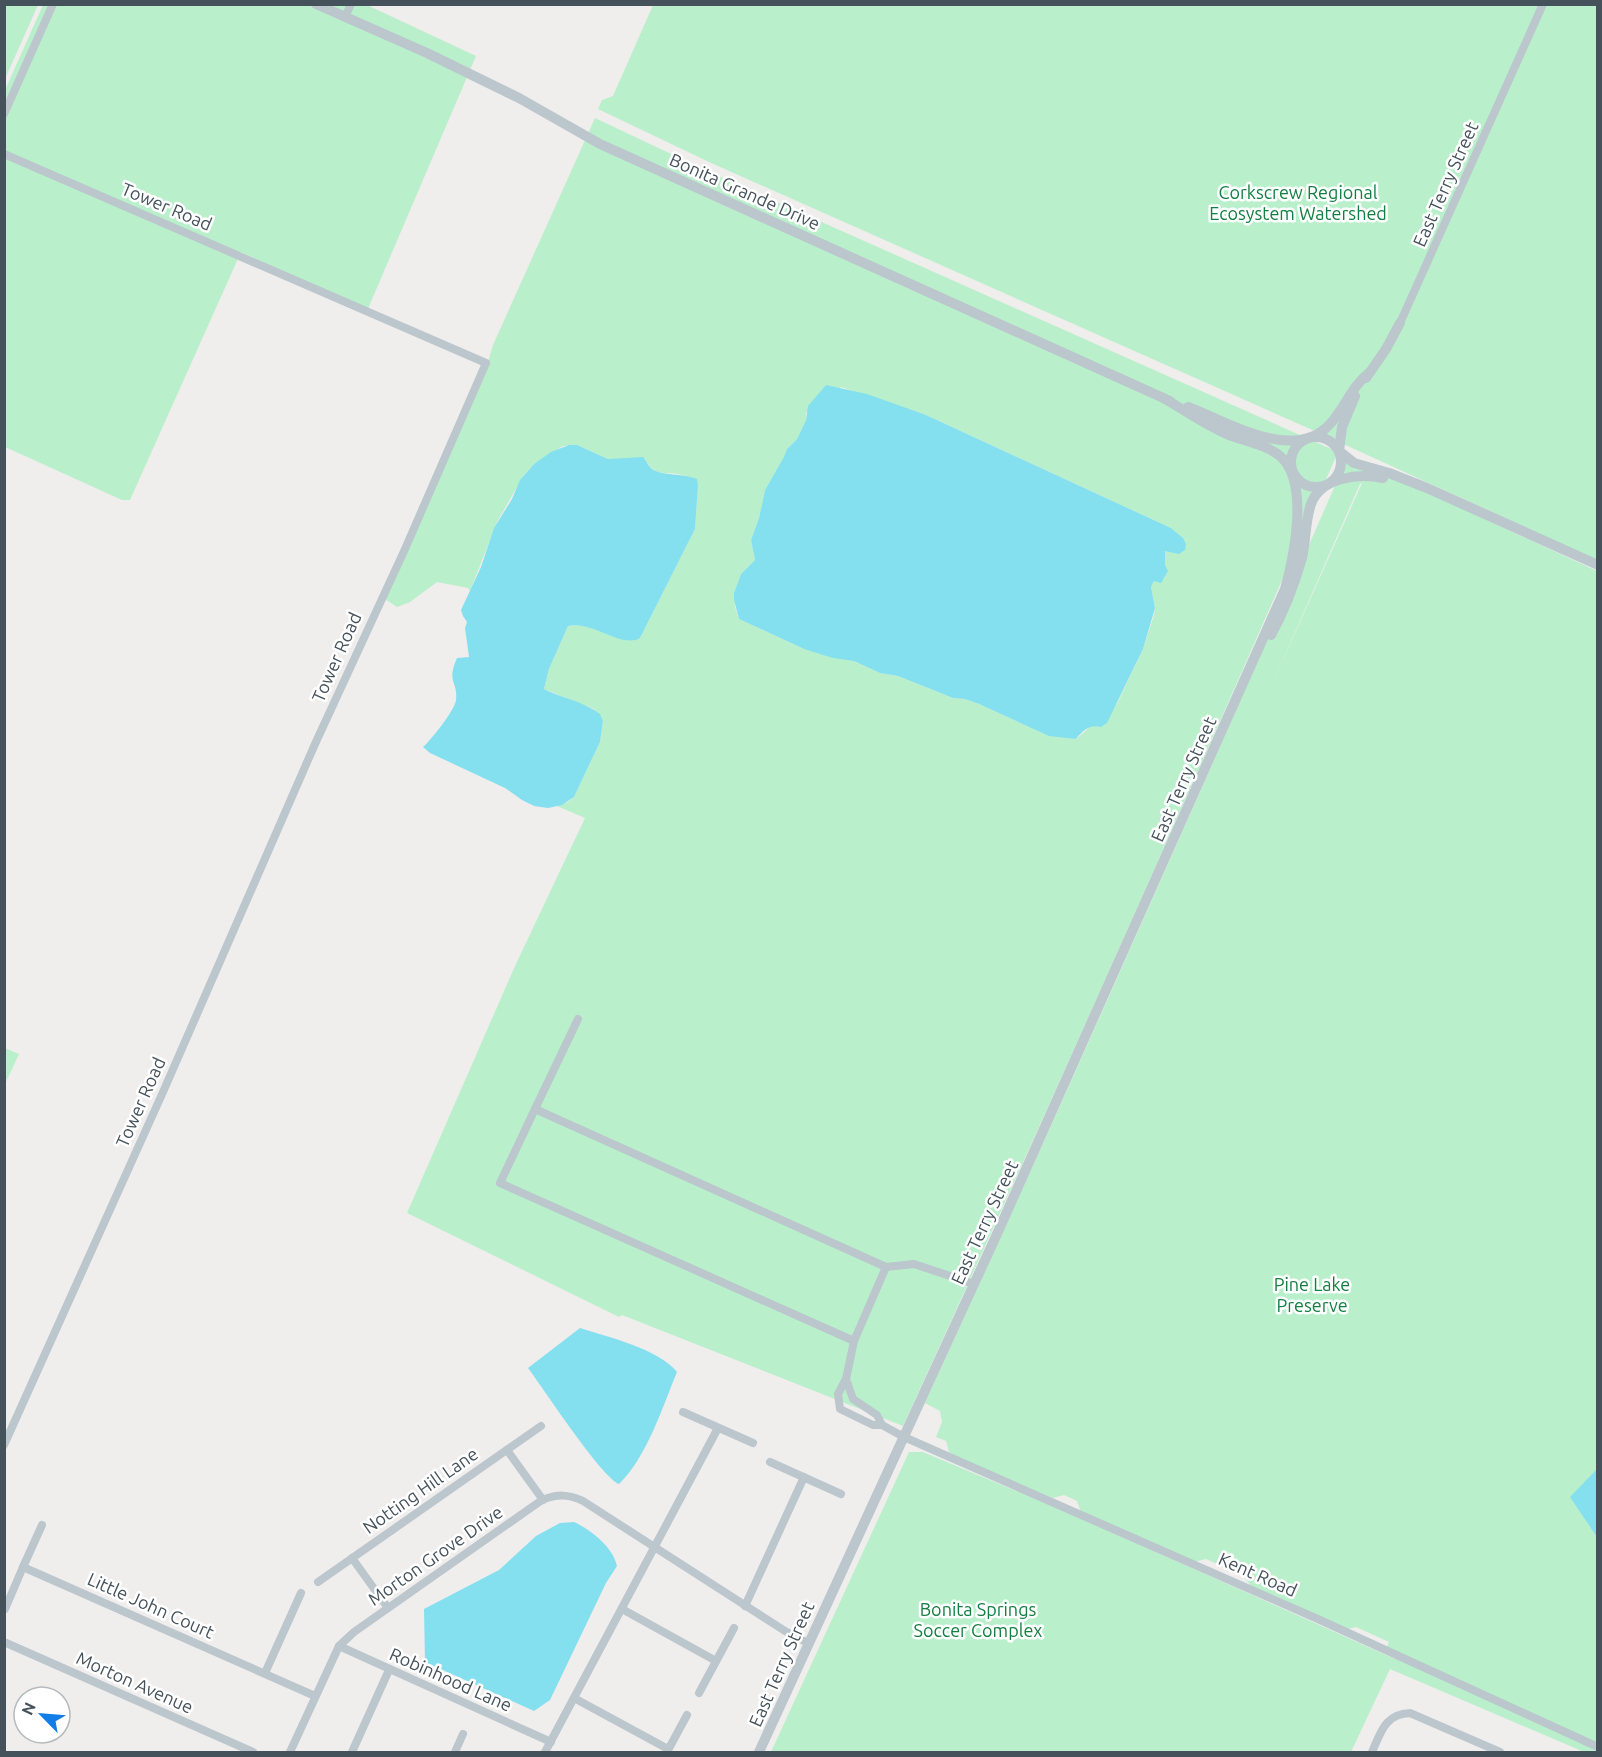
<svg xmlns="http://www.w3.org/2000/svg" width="1602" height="1757" viewBox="0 0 1602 1757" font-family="Ubuntu,sans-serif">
  <rect width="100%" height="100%" fill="#f0eded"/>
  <!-- green -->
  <g fill="#b9f0cb" fill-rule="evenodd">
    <path d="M5 4 38 5 5 79 4 5Z"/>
    <path d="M43 5H367L476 56 367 311 241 252 130 500H122L5 447V90Z"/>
    <path d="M653 5H1597V560L1328 437 709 162 598 109 602 100 613 96Z"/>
    <path d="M595 118 705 170 1338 452C1196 778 1051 1103 903 1426L622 1315 619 1317 407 1213 515 966 585 818 557 806 568 802 574 797 600 742 603 721 594 709 544 689 549 669 568 626C589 622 606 636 626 640 630 641 636 639 640 638L695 529 698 486C694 482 688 476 682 475 669 471 655 477 648 463L608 459 577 445 563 446 534 464 524 475 497 522 470 591 468 588 437 582 410 602 397 607 385 599 488 362 493 345ZM841 387 926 415 1171 528 1183 538 1173 551 1165 550V577L1162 580 1154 581 1151 587 1155 608 1154 615 1143 649 1117 704 1076 739 1043 733 979 704 965 699 953 698 898 676 880 673 854 661 804 649 739 619 735 607 734 593 741 574 755 560 751 540 759 518 765 490 785 457 787 449 797 439 806 420V413Z"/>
    <path d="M1348 456 1597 571V1752H1584L1390 1669 1351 1752H771L909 1452H923L1069 1513 1395 1659 1396 1656 1385 1651 1389 1642 1356 1627 1340 1631 1256 1593 1246 1579 1233 1571 1206 1559 1194 1562 1082 1515 1077 1501 1064 1495 1053 1498 974 1468 949 1452 946 1441 936 1437 942 1422 940 1411 925 1403C1069 1089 1209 773 1348 456ZM1362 483 1271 687 1360 484Z"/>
    <path d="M5 1048 19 1054 5 1084Z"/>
  </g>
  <!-- water -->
  <g fill="#84e0ef">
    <path d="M826 385 867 394 926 415 1171 528 1183 538 1186 544 1185 550 1179 554 1165 551V565L1168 571 1161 583 1154 581 1151 587 1155 608 1143 649 1107 723 1101 727C1090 724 1082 731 1076 739L1049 736 979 704 965 699 953 698 898 676 880 673 854 661 833 658 804 649 739 619 734 600V593L741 574 755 560 751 540 759 518 765 490 784 457 787 449 797 439 806 420 808 406Z"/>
    <path d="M569 445H577L608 459 643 457C646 461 649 466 652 469 662 476 683 473 697 479L698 486 695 529 640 638C622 649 592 620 568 626L549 669 544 689C562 698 583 701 600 714L603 721 600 742 574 797 562 805 548 808 534 806 522 800 505 788 430 753 423 747C431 740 455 710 456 700 458 680 446 683 457 658L469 657 465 628 467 622 463 616 461 610 481 567 494 528 512 499 520 480 534 464 551 452Z"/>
    <path d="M580 1328C608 1337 659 1349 677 1372 662 1408 647 1457 619 1484 602 1478 543 1388 528 1368Z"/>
    <path d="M1597 1469V1537L1570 1497Z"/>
    <path d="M574 1522C591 1530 613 1547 617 1566L606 1583 550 1700 534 1711 425 1662 424 1609 499 1570 536 1536 560 1523Z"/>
  </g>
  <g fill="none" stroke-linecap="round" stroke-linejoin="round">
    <!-- minor -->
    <g stroke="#bbc6cd" stroke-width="8">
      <path d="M345 17 351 4"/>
      <path d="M4 114 53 4"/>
      <path d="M4 154 486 363 405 549 315 744 163 1092 4 1445"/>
      <path d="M1400 323 1543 4"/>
      <path d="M535 1109 578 1019"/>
      <path d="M974 1284 914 1264 886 1267 854 1341 846 1379 853 1399 877 1415 882 1425 904 1437 1320 1620 1598 1747"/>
      <path d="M854 1341 500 1183 535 1109 886 1267"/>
      <path d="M846 1379 838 1394 840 1409 873 1425H882"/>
      <path d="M683 1412 753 1443"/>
      <path d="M507 1450 543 1500"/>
      <path d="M770 1462 841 1494"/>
      <path d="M42 1525 23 1567 315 1696"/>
      <path d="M352 1558 388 1608"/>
      <path d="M318 1582 541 1426"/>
      <path d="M745 1606 804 1477"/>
      <path d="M5 1609 23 1567"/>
      <path d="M622 1609 716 1661"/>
      <path d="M4 1642 253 1752"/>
      <path d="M339 1646 551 1742"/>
      <path d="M265 1673 301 1593"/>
      <path d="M699 1693 734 1628"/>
      <path d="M574 1698 668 1749"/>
      <path d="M290 1752 339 1646 354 1632 542 1500C557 1494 568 1494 583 1501L785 1631 808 1643"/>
      <path d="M352 1752 389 1670"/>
      <path d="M455 1752 463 1734"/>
      <path d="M545 1752 718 1428"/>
      <path d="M667 1752 687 1715"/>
      <path d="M1372 1752C1381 1732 1385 1714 1410 1713L1500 1752"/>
    </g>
    <!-- tertiary -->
    <g stroke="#bbc6cd" stroke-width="10">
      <path d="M316 4 427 53 519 98 600 144 1170 401"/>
      <path d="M1366 378 1386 349 1400 323"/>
      <path d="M1355 396 1342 427 1339 451 1354 463 1389 473 1427 488 1598 565"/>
      <path d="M1188 407C1226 421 1294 464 1330 424 1345 408 1351 387 1369 373"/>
      <circle cx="1316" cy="462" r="25"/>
      <path d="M1271 635C1285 610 1294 586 1302 558 1306 541 1305 521 1311 504 1321 477 1359 473 1383 478"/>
      <path d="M759 1752 997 1234 1285 589C1294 557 1310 482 1280 456 1267 445 1245 441 1229 435 1207 426 1186 411 1165 399"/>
    </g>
  </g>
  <g text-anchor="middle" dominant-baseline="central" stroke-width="5" stroke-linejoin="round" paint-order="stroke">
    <!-- street labels -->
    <g font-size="18" fill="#45525b" stroke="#fff">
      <text transform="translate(1445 184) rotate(-66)">East Terry Street</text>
      <text transform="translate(745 191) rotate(24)">Bonita Grande Drive</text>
      <text transform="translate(167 206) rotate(23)">Tower Road</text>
      <text transform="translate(336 657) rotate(-66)">Tower Road</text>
      <text transform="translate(1183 779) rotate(-66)">East Terry Street</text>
      <text transform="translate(140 1102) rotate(-66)">Tower Road</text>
      <text transform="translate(984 1222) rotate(-65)">East Terry Street</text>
      <text transform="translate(420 1490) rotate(-35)">Notting Hill Lane</text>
      <text transform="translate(435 1555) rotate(-35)">Morton Grove Drive</text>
      <text transform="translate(1258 1574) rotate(24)">Kent Road</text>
      <text transform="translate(151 1605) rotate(24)">Little John Court</text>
      <text transform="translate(781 1664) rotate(-66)">East Terry Street</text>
      <text transform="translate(451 1679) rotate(24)">Robinhood Lane</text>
      <text transform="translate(135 1682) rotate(24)">Morton Avenue</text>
    </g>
    <!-- park labels -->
    <g font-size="18" fill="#137f42" stroke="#fff">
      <text x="1298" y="192">Corkscrew Regional<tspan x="1298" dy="21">Ecosystem Watershed</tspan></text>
      <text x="1312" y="1284">Pine Lake<tspan x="1312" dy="21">Preserve</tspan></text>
      <text x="978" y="1609">Bonita Springs<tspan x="978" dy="21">Soccer Complex</tspan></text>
    </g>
  </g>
  <!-- border -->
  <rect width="1602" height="1757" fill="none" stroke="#45525b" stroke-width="12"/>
  <!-- north arrow -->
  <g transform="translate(42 1715) rotate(295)"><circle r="28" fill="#ffffff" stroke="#b5babd" stroke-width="1.5"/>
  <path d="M0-4.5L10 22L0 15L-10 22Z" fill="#127de6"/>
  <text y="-9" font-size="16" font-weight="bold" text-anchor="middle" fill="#45525b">N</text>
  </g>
</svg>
